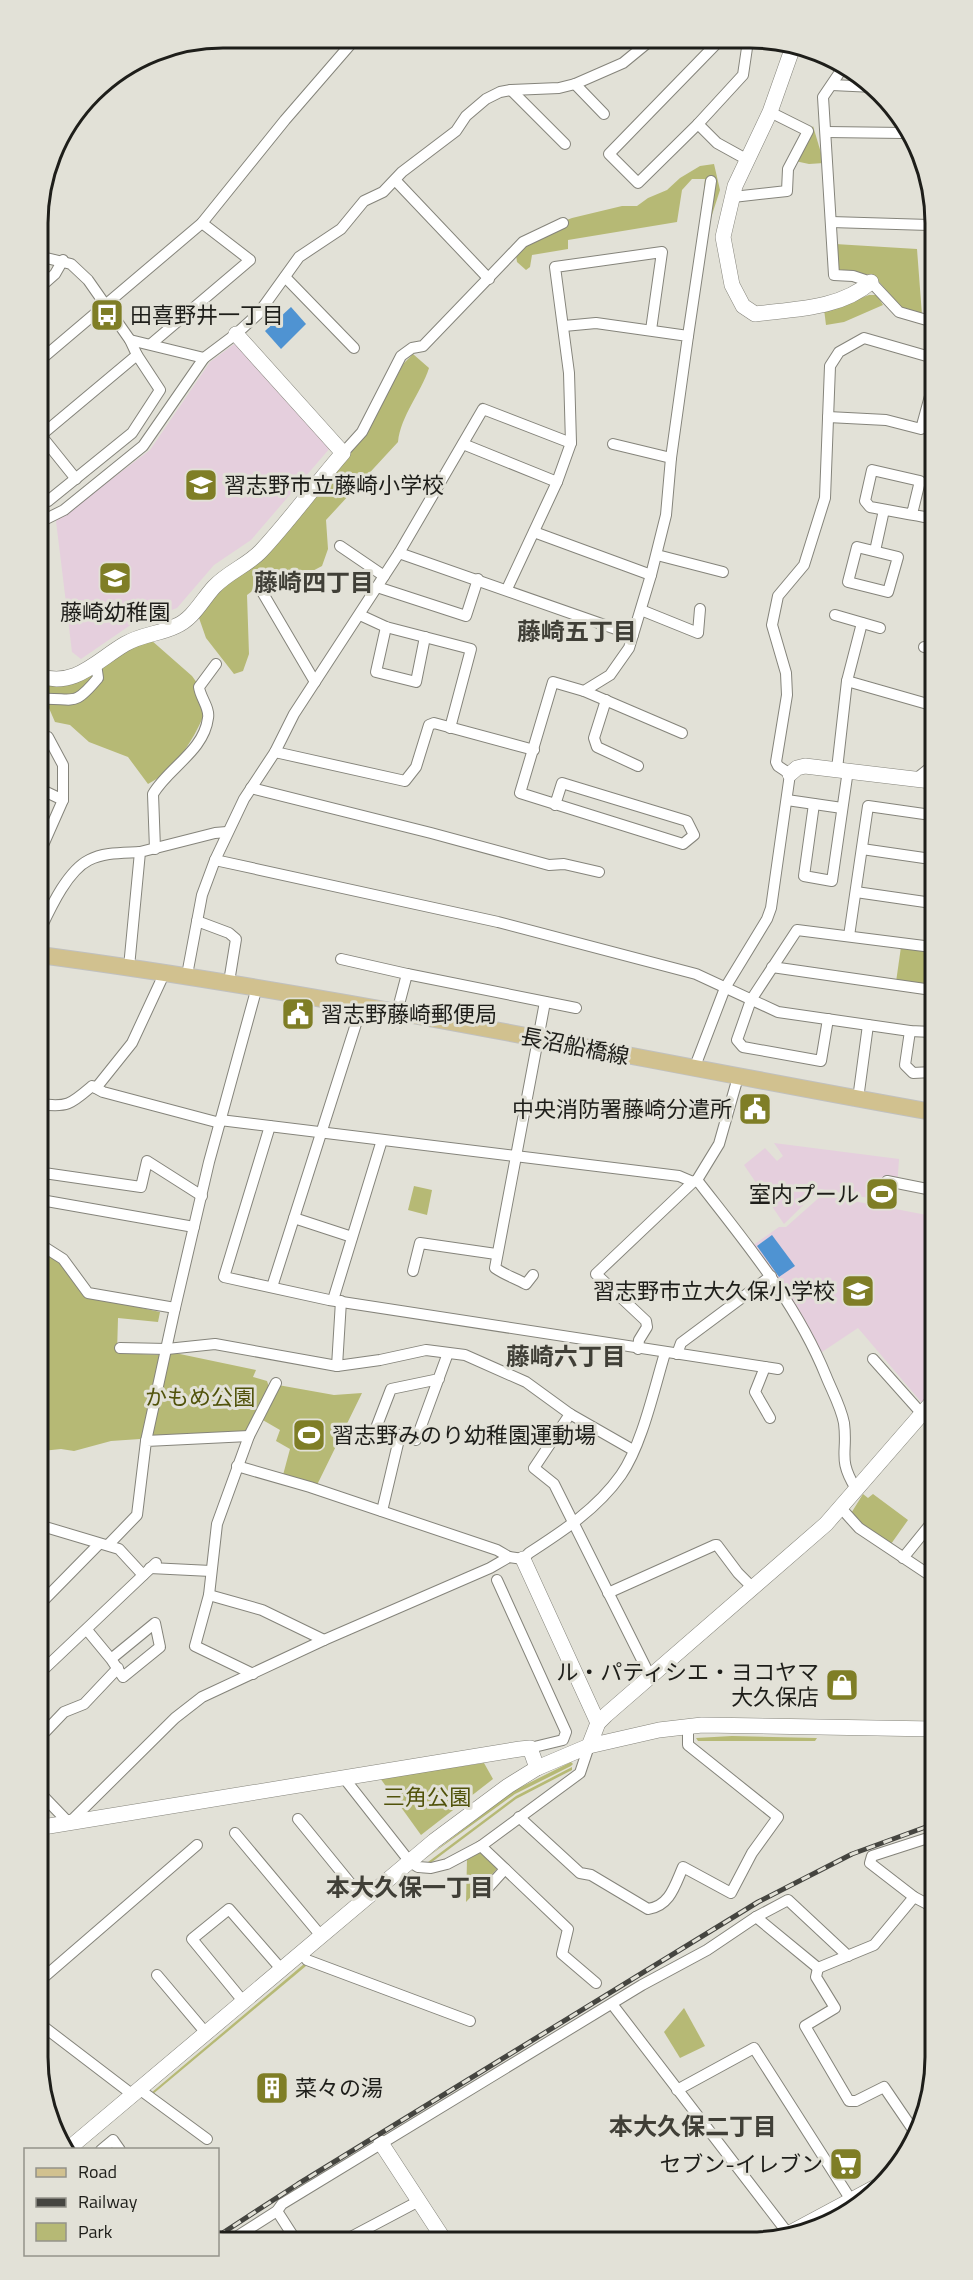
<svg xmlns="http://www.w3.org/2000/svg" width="973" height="2280" viewBox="0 0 973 2280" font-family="'Titillium Web','Noto Sans JP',sans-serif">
  <rect width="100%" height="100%" fill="#e2e1d7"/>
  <!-- education -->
  <g fill="#e5cfdd">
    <path d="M237 342 330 448 251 540 214 565 177 608 132 624 81 659 72 652 56 521 150 450 210 362Z"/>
    <path d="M774 1143 899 1159 896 1203 820 1189 784 1224 744 1165 765 1148 777 1161 783 1156Z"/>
    <path d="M822 1195 932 1216 933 1388 922 1403 858 1328 819 1354 752 1246 779 1227H786Z"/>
  </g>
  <!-- green -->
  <g fill="#b6b975">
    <path d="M813 126 824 163 809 164 795 161Z"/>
    <path d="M714 164 720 190 710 221 701 220 705 179H692L682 190 677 222 568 240V249L532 255 530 267 526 270 517 262 515 248 519 238 572 218 622 206H637L648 198 667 190 680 178 700 166Z"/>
    <path d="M835 244 917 249 922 315 903 309 873 275 841 272 836 267Z"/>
    <path d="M869 295H877L883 305 844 322 826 325 824 309 838 307Z"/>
    <path d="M413 354 429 368C421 393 401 415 398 442L326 520 328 549 322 566 303 576 263 583 247 595 249 654 243 671 234 674 206 638 199 618 208 599 365 434 404 363Z"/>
    <path d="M151 640 192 676 210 701C197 733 180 767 148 784L128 757 89 742 70 725 55 722 42 692 39 691V679L112 657Z"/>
    <path d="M901 947 932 950V987L896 982Z"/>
    <path d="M414 1186 432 1190 427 1215 408 1210Z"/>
    <path d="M41 1248 62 1261 87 1296 160 1312 158 1322 118 1318 117 1353 162 1355 143 1436 140 1439 111 1441 74 1451 61 1449 42 1451Z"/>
    <path d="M175 1353 256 1370 253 1377 267 1381 270 1390 247 1432 154 1436 151 1434 168 1355Z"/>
    <path d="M278 1385 334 1395 362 1393 317 1485 283 1475 290 1449 276 1441 280 1430 261 1419Z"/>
    <path d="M863 1494 868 1498 873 1494 908 1520 891 1544 850 1515Z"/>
    <path d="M732 1736 816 1738H817L815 1741H698L696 1738Z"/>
    <path d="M571 1762 573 1764 571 1766 515 1794 422 1861 513 1791Z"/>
    <path d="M484 1763 493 1779 421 1835 380 1778Z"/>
    <path d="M572 1767V1770L516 1799 432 1862H428L516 1796Z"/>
    <path d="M480 1852 497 1869 466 1902 467 1860Z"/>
    <path d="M304 1964 306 1966 153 2094 151 2093Z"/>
    <path d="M684 2008 705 2046 680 2058 664 2032Z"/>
  </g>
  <!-- water -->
  <g fill="#4f93d2">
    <path d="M291 307 306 324 281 349 265 331Z"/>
    <path d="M772 1235 795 1266 779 1277 757 1246Z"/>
  </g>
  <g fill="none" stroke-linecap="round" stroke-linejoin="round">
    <!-- street casing -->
    <g stroke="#85847b" stroke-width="12">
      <g id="street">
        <path d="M719 41 609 154 638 183 698 124 743 75 748 41"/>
        <path d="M844 66 823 97 834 275 853 276 871 282 899 312 930 321"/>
        <path d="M575 84 604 114"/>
        <path d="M832 85 874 87"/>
        <path d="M511 90 565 144"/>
        <path d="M698 124 717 143 746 159"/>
        <path d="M826 132 904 133"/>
        <path d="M396 181 489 279"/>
        <path d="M733 197 787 191 788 169 808 131 770 112"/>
        <path d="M831 222 929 225"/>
        <path d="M38 256 71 264 88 280 130 340 137 355 160 390 132 433 48 501 39 502"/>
        <path d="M285 277 354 348"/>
        <path d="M38 289 55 274 63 260"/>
        <path d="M688 336 711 181"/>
        <path d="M130 340 204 358"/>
        <path d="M151 344 250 260 202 223"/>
        <path d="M38 362 202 223 285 120 356 38"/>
        <path d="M828 417 886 420 921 429 930 396"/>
        <path d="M39 433 76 479"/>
        <path d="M39 437 137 355"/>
        <path d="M463 444 557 482"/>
        <path d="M613 444 671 458"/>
        <path d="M343 453 362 432 401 356 412 348 423 346 523 242 563 223"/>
        <path d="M912 514 920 481 872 470 865 501 870 507C890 511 910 514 930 518"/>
        <path d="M39 520 46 519 64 510 143 446 204 358 236 334 258 314 299 257 341 229 364 201 383 192 402 172 456 131 466 116 486 99 500 92 511 90 559 88 575 84 623 63 651 40"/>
        <path d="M534 532 651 575"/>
        <path d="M340 546 384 576"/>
        <path d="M857 547 898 557 888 592 848 582Z"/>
        <path d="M875 551 884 510"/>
        <path d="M399 553 633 635"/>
        <path d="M657 555 723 572"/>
        <path d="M377 587 466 616 478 579"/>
        <path d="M507 589 557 482 571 443 569 373 555 267 662 252 651 330"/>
        <path d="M261 590 315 682"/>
        <path d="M931 601V605"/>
        <path d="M641 610 698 633 700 609"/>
        <path d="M360 615 386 627 471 649 450 728"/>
        <path d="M835 615 880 628"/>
        <path d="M386 627 376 672 416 682 425 637"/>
        <path d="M924 647 931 649"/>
        <path d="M847 681 931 705"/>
        <path d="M584 691 682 733"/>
        <path d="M39 699C75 697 72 709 98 678L96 664"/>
        <path d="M606 700 594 738 597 747 638 766"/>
        <path d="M40 736 48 737 63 765V800L40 852"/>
        <path d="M275 752 405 781 416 767 429 725 434 723 534 750"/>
        <path d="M837 769 847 681 862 623"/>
        <path d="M916 779 931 767"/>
        <path d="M251 788 431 833 549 865 564 864 599 872"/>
        <path d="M40 789 63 800"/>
        <path d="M787 800 842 808"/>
        <path d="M814 804 804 876 832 881 848 770"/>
        <path d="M555 805 562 783 687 821 694 835 683 844 520 793 553 682 584 691 610 675 629 648 651 575 666 515 671 458 688 336 596 323 564 326"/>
        <path d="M155 849 153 794C168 768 204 751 208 718 210 708 200 697 199 687L216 664"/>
        <path d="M862 849 931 859"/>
        <path d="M215 860 498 922 696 974 778 1012 910 1031 932 1032"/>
        <path d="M856 892 932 903"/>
        <path d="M197 921 229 933 236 939 229 982"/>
        <path d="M40 930C50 909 67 871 89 860 104 852 123 853 140 852"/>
        <path d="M849 936 868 806 931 815"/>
        <path d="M341 959 407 974"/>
        <path d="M129 967 140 852 215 833 227 832"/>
        <path d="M772 967 932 990"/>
        <path d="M187 975 202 895 215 860 244 799 275 752 294 714 399 553 483 409 571 443"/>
        <path d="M397 1012 407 974 576 1008"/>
        <path d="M828 1019 821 1061 743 1047 737 1040 751 1000 797 930 932 947"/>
        <path d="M910 1031 905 1065 913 1073 932 1072"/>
        <path d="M694 1069 725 988 767 919 771 908 790 774 778 766 776 762 787 695 786 673 772 625 778 596 804 565 825 498 830 366 839 352 864 338 930 357"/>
        <path d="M96 1088 132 1043 165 972"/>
        <path d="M858 1099 868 1025"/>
        <path d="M41 1104C68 1108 72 1103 92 1086L103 1092 220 1123"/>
        <path d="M220 1120 679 1176 693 1182 697 1180C745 1242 796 1302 826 1376 832 1391 841 1407 844 1423 848 1454 837 1458 856 1489"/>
        <path d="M270 1126 224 1277 329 1300 778 1369"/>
        <path d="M697 1180 719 1144 738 1077"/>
        <path d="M887 1181 932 1190"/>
        <path d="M41 1190 44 1173 141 1187 147 1161 202 1196"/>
        <path d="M41 1200 194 1227"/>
        <path d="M931 1209 932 1200"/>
        <path d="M294 1218 352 1237"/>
        <path d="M41 1245 63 1259 88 1293 175 1308 146 1441"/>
        <path d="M413 1271 420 1243 496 1254"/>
        <path d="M533 1275 526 1284C515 1278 505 1275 495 1268L545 1002"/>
        <path d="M272 1287 362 1005"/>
        <path d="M333 1300 382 1140"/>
        <path d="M175 1308 209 1162 257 987"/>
        <path d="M120 1348 167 1349 215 1344 337 1366 380 1360 426 1350 465 1355 526 1382 570 1414 633 1450"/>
        <path d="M638 1349 639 1340 647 1327 646 1321 596 1274 693 1182"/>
        <path d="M677 1354 681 1343 771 1276"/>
        <path d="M873 1359 923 1415"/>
        <path d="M337 1366 341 1301"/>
        <path d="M765 1367 755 1392 770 1418"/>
        <path d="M439 1379 391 1389 376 1428 416 1440 448 1353"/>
        <path d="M570 1414 534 1468 554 1484 651 1678"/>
        <path d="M237 1466 310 1487 497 1550 509 1557"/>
        <path d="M841 1508 859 1528 934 1578"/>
        <path d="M382 1511 400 1435"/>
        <path d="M42 1526 119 1549 143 1575"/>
        <path d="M108 1545 137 1515 146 1441 249 1436"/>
        <path d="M903 1558 933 1521"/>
        <path d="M150 1568 211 1571"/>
        <path d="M497 1580 566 1732 563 1740 530 1748"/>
        <path d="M608 1593 715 1545H717L738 1573 753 1588"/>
        <path d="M209 1595 262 1610 324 1640"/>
        <path d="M42 1602 99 1544"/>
        <path d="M87 1630 111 1659 123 1677 160 1647 155 1623 111 1659"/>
        <path d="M42 1671 156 1563"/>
        <path d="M253 1674 195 1646 209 1595 217 1524 249 1436 276 1383"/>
        <path d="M43 1734 64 1712 84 1704 118 1668"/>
        <path d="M344 1778 410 1862 418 1867 431 1868 447 1864 481 1846 580 1773 589 1746"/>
        <path d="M43 1796 69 1823 175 1718 202 1697 324 1640 490 1568 509 1557 523 1559 529 1553C563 1531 597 1509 621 1475 642 1445 654 1389 665 1353"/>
        <path d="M519 1817 580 1873 591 1875 648 1909C670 1906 675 1885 683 1867L731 1893 752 1853 778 1817 688 1745V1726"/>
        <path d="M298 1819 364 1900"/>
        <path d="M235 1833 322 1937"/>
        <path d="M934 1836 872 1856 870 1863 914 1897 935 1908"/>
        <path d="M481 1846 568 1929 562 1954 596 1983"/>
        <path d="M487 1889 505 1869"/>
        <path d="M756 1917 788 1900 848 1956"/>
        <path d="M302 1953 307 1960 470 2021"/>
        <path d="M818 1968 816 1977 835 2008 805 2026 849 2101H856L884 2087 916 2134"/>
        <path d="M818 1968 874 1945 914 1897"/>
        <path d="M157 1975 206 2033"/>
        <path d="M43 1978 197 1845"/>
        <path d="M243 2001 192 1939 229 1909 282 1970"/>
        <path d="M612 2004 790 2236"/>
        <path d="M44 2027 133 2095"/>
        <path d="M139 2089 207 2139"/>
        <path d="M677 2090 754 2048 851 2200"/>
        <path d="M101 2150 113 2140 120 2150"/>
        <path d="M277 2211 295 2239"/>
        <path d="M349 2238 419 2201"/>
        <path d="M233 2239 277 2211 282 2204 642 1985 707 1950 756 1917 818 1968"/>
      </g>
    </g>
    <!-- secondary casing -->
    <g stroke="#85847b" stroke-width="16">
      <g id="secondary">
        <path d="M794 44 770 112 735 186 723 237 732 285 743 306 755 314C795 309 840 309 871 282"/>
        <path d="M39 676C75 688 96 661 125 644 142 634 160 634 176 626 193 619 202 600 214 587 228 572 248 565 261 551 290 520 315 485 343 453L236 334"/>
        <path d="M790 774 797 768 805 766 931 781"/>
        <path d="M933 1401 826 1524 606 1715 598 1723 589 1746 659 1730 702 1725 934 1729"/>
        <path d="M523 1559 598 1723"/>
        <path d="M43 1827 520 1749 530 1748 537 1768"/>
        <path d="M381 2143 443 2238"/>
        <path d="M67 2150 434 1841 508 1786 537 1768 589 1746"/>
        <path d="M784 2236 883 2183"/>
      </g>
    </g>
    <!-- primary casing -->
    <g stroke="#c0c0bf" stroke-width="18">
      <path id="primary" d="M40 955C340 995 635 1059 932 1112"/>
    </g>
    <!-- street -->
    <use href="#street" stroke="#fff" stroke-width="10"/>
    <!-- secondary -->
    <use href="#secondary" stroke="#fff" stroke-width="15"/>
    <!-- primary -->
    <use href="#primary" stroke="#d1c18f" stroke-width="16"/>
    <!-- rail casing -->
    <g stroke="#454540" stroke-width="5">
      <path id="rail" d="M218 2236 298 2184 758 1902 852 1854 934 1824"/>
    </g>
    <!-- rail -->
    <use href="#rail" stroke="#e2e1d7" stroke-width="3" stroke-dasharray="9" stroke-linecap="butt"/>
  </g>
  <!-- icons -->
  <defs>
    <g id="bus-square" transform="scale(1.725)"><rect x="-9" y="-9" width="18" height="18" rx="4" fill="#7f7e26" stroke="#e2e1d7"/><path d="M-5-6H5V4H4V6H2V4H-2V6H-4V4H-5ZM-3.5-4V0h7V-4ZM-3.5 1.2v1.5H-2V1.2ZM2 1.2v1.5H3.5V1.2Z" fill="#fff"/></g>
    <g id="school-square" transform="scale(1.725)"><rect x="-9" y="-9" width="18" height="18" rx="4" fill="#7f7e26" stroke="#e2e1d7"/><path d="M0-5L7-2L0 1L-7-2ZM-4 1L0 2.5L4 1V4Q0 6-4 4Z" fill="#fff"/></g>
    <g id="civic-square" transform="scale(1.725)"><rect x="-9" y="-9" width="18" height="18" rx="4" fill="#7f7e26" stroke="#e2e1d7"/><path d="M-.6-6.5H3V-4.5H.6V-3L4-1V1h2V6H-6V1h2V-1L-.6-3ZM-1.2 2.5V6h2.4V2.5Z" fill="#fff"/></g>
    <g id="stadium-square" transform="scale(1.725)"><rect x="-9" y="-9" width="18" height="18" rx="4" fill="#7f7e26" stroke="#e2e1d7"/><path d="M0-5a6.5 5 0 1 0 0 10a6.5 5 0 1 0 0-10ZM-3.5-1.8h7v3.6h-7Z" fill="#fff"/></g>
    <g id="shop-square" transform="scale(1.725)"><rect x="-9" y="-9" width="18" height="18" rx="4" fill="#7f7e26" stroke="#e2e1d7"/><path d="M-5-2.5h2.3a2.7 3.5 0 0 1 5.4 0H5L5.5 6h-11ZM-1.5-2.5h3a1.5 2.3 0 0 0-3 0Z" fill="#fff"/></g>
    <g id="building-square" transform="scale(1.725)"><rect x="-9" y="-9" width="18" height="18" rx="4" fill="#7f7e26" stroke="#e2e1d7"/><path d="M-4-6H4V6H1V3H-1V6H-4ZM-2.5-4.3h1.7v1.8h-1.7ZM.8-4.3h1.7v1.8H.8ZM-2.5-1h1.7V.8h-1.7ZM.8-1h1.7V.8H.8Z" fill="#fff"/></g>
    <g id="supermarket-square" transform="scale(1.725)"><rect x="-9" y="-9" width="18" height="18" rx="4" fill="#7f7e26" stroke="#e2e1d7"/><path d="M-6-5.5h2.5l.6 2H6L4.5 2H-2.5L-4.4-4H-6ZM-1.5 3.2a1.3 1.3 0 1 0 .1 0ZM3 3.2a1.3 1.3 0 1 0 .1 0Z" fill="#fff"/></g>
  </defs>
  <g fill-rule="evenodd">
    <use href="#bus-square" x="107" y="315"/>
    <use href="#school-square" x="201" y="485"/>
    <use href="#school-square" x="115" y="578"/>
    <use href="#civic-square" x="298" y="1014"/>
    <use href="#civic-square" x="755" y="1109"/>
    <use href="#stadium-square" x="882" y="1194"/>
    <use href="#school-square" x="858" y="1291"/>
    <use href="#stadium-square" x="309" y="1435"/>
    <use href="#shop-square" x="842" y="1685"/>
    <use href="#building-square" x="272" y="2088"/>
    <use href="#supermarket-square" x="846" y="2164"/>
  </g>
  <g text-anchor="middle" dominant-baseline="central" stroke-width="6" stroke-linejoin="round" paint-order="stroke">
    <!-- poi labels -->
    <g font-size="22" fill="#1e1e1a" stroke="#e2e1d7" text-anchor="start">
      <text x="130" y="315">田喜野井一丁目</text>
      <text x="224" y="485">習志野市立藤崎小学校</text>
      <text x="115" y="612" text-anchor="middle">藤崎幼稚園</text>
      <text x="321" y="1014">習志野藤崎郵便局</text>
      <text x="732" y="1109" text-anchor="end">中央消防署藤崎分遣所</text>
      <text x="859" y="1194" text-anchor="end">室内プール</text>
      <text x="835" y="1291" text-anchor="end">習志野市立大久保小学校</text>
      <text x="332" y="1435">習志野みのり幼稚園運動場</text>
      <text x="819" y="1672" text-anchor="end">ル・パティシエ・ヨコヤマ<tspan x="819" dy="25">大久保店</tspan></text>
      <text x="295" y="2088">菜々の湯</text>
      <text x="823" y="2164" text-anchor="end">セブン-イレブン</text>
    </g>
    <!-- street labels -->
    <g font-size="22" fill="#1e1e1a" stroke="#e2e1d7">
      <text transform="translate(575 1046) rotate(11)">長沼船橋線</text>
    </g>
    <!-- park labels -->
    <g font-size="22" fill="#51530b" stroke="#e2e1d7">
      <text x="200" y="1397">かもめ公園</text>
      <text x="427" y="1797">三角公園</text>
    </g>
    <!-- neighbourhood labels -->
    <g font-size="24" font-weight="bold" fill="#403f37" stroke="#e2e1d7">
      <text x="314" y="582">藤崎四丁目</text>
      <text x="577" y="631">藤崎五丁目</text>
      <text x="566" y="1356">藤崎六丁目</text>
      <text x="410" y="1887">本大久保一丁目</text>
      <text x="693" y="2126">本大久保二丁目</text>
    </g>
  </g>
  <!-- crop -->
  <path d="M0 0H973V2280H0ZM223 48H750A175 175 0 0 1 925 223V2057A175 175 0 0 1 750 2232H223A175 175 0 0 1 48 2057V223A175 175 0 0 1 223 48Z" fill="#e2e1d7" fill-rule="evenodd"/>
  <path fill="none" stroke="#1e1e1a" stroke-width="3" d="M223 48H750A175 175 0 0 1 925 223V2057A175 175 0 0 1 750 2232H223A175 175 0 0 1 48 2057V223A175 175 0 0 1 223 48Z"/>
  <!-- legend -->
  <rect x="24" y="2148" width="195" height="108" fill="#e2e1d7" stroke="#94938b" stroke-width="1.5"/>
  <rect x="36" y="2168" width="30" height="9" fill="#d1c18f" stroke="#94938b" stroke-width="1.5"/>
  <text x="78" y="2178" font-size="18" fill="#1e1e1a">Road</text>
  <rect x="36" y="2198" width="30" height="9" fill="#454540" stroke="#94938b" stroke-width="1.5"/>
  <text x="78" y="2208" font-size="18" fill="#1e1e1a">Railway</text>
  <rect x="36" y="2223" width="30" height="18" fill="#b6b975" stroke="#94938b" stroke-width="1.5"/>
  <text x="78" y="2238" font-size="18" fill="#1e1e1a">Park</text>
</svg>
